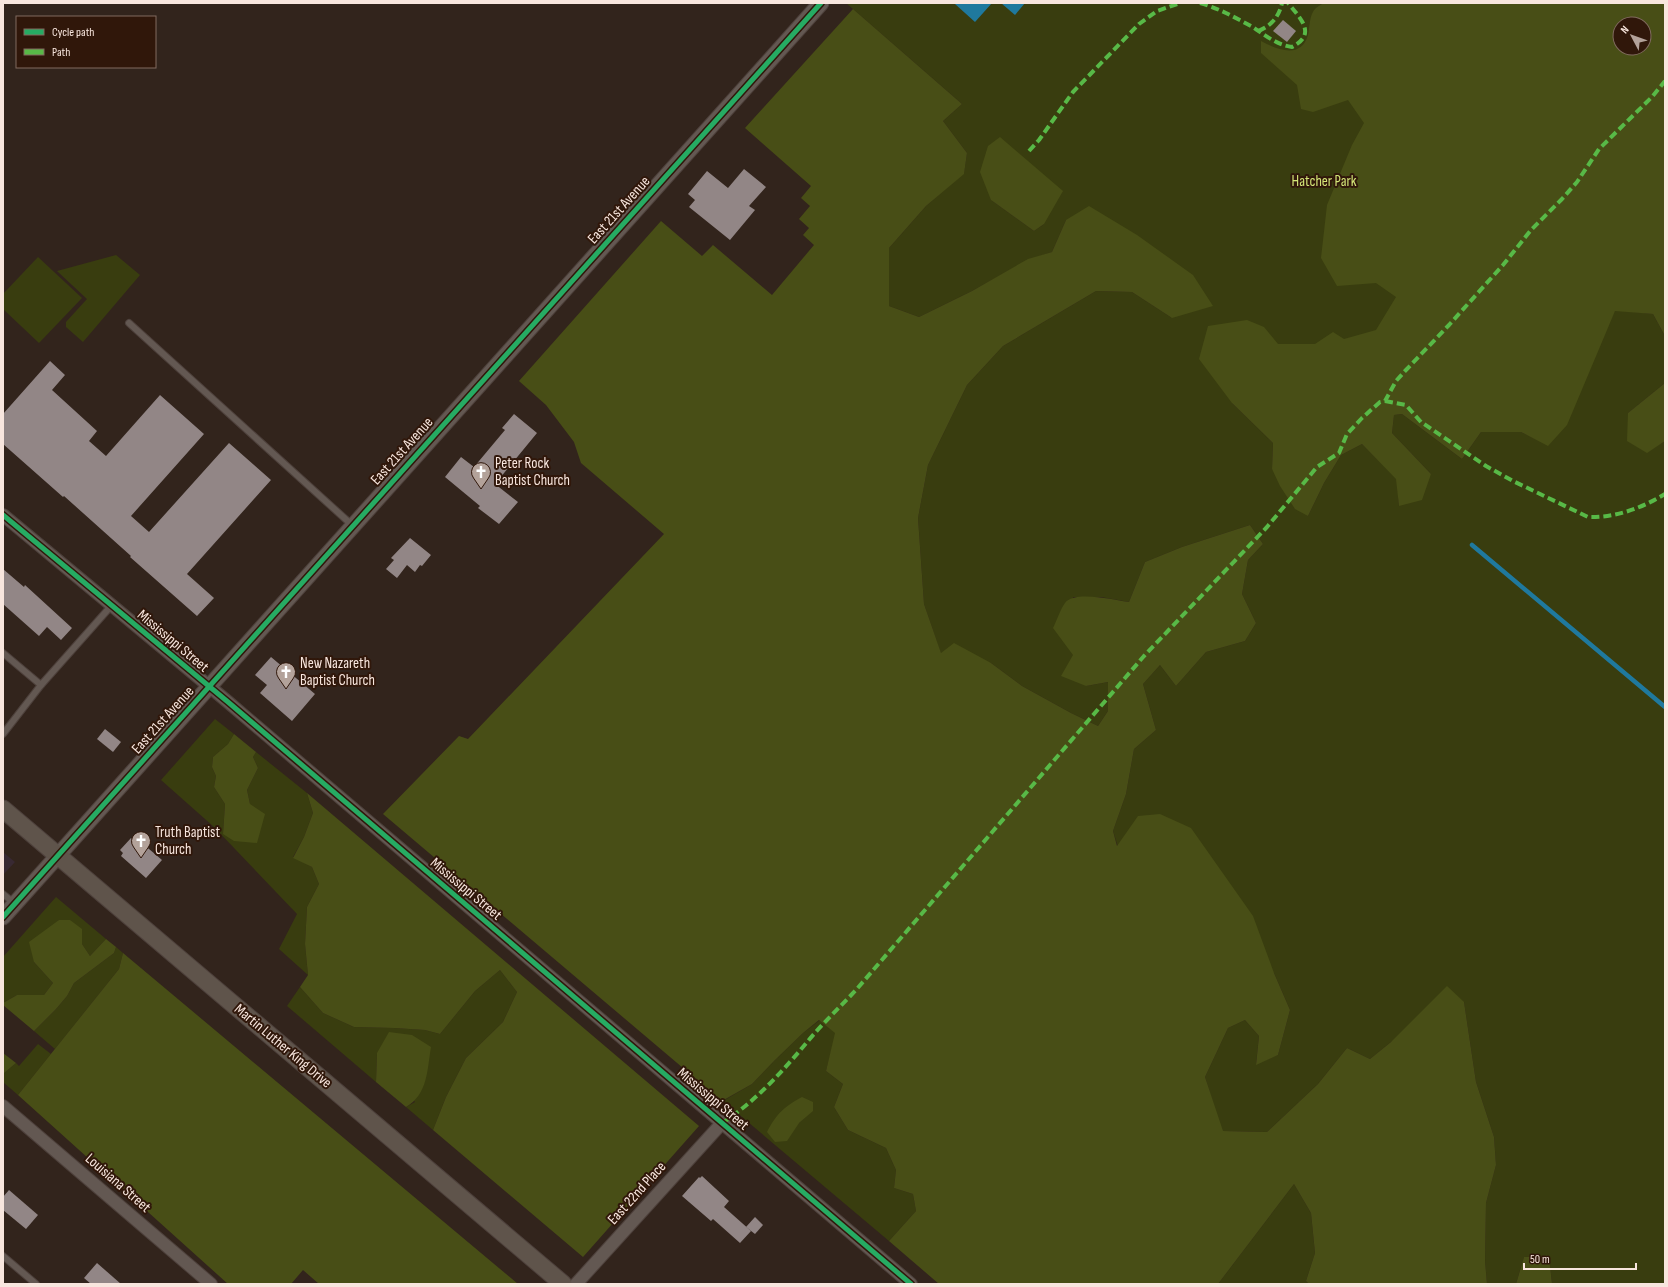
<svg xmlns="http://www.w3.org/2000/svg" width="1668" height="1287" viewBox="0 0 1668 1287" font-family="'Sofia Sans Condensed',sans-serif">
  <rect width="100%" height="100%" fill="#32241c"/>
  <!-- commercial -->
  <path fill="#382932" d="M3 852 15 862 3 875Z"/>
  <!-- green -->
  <g fill="#393d0f" fill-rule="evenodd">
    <path d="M846 3H1665V71L1339 431 1232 403 1273 443 1272 469 1308 516 1324 483 1341 455 1362 444 1397 479 1399 506 1431 474 1392 433 1394 415 1402 414 1462 459 1481 432H1521L1548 445 1598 348 1615 310 1653 314 1665 336V383L1628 413 1647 452 1665 441V1284H1552L1549 1256 1524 1257 1516 1284H1487L1485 1261 1486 1203 1496 1165 1494 1137 1476 1082 1464 1002 1391 1042 1370 1059 1347 1048 1318 1084 1267 1132 1222 1131 1205 1077 1228 1028 1245 1020 1259 1036 1256 1064 1278 1055 1290 1010 1274 973 1118 847 1113 831 1126 794 1134 749 1156 730 1143 684 1160 665 1176 686 1206 652 1245 641 1256 623 1242 594 1248 560 1263 544 1250 525 1182 547 1145 562 1129 602 1101 597H1073V655L1086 686 1108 682V711L1098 726 1071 713 1022 686 991 663 941 654 924 604 918 518 928 465 967 385 1003 346 1096 291 1132 292 1172 318 1066 220 1052 252 1028 260 972 291 919 317 889 306V248L926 206 964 173 967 153 943 121 962 104ZM1620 24H1644V48H1620ZM991 200 1044 224 1034 231Z"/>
    <path d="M116 255 140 275 83 342 66 327V322L87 299 57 271Z"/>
    <path d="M38 257 82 298 39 343 3 309V294Z"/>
    <path d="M215 719 234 734 228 744 213 757 212 767 216 776 214 787 225 804 223 834 250 804 247 790 258 768 253 757 256 752 307 793 313 813 304 837 293 857 312 867 319 884 307 907 305 944 308 975 279 949 297 914 214 827 161 780Z"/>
    <path d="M56 897 106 939 90 956 82 944 70 920H59L34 962 53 983 44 995H17L3 1003V957Z"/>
    <path d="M116 947 123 953 119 969 55 1049 34 1031 56 1009 67 996 74 983 114 953Z"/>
    <path d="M500 970 517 992 503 1022 466 1058 446 1097 433 1130 406 1107 415 1102 377 1053 376 1082 287 1006 300 987 323 1013 354 1027 394 1028 425 1030 440 1034 475 991Z"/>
    <path d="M820 1020 836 1033 826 1071 843 1084 834 1107 848 1130 886 1148 896 1170 894 1188 913 1194 916 1211 889 1241 723 1101 752 1084 775 1060 803 1033ZM813 1102V1110L799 1123Z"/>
    <path d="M38 1044 51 1054 18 1095 3 1082V1074L16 1063 19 1066Z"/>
    <path d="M1294 1184 1311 1213 1315 1253 1306 1281 1309 1284H1218Z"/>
  </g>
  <!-- forest -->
  <g fill="#484e16" fill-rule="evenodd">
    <path d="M1324 3H1665V336L1653 314 1615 311 1567 425 1548 446 1521 432H1481L1462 459 1402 414 1394 415 1392 433 1431 474 1422 500 1399 506 1396 479 1362 444 1341 455 1324 483 1308 516 1295 509 1280 486 1272 469 1273 443 1232 403 1199 359 1208 326 1247 320 1264 327 1278 344H1315L1333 332 1344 339 1376 330 1396 297 1376 283 1337 286 1321 258 1327 205 1352 145 1364 123 1348 100 1313 112 1301 109 1297 85 1261 53V41C1276 49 1301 60 1308 35 1310 27 1309 14 1316 8 1318 6 1321 5 1324 3ZM1620 24H1644V48H1620Z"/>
    <path d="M853 9 962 104 943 121 967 153 964 174 926 206 889 248V306L919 317 972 291 1028 259 1052 252 1066 220 1089 206 1137 235 1193 275 1213 306 1172 318 1132 292 1096 291 1003 346 967 385 928 465 918 518 924 604 941 653 954 643 991 663 1022 686 1071 713 1098 726 1108 711V682L1086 686 1061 676 1073 655 1053 628C1057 620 1060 610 1065 603 1074 590 1115 600 1129 602L1145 562 1182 547 1250 525 1263 544 1248 560 1242 594 1256 623 1245 641 1206 652 1176 686 1160 665 1143 684 1156 730 1134 749 1126 794 1113 831 1117 846 1138 816 1160 814 1191 828 1253 916 1274 973 1290 1010 1278 1055 1256 1065 1259 1036 1245 1020 1228 1028 1205 1077 1223 1131 1267 1132 1318 1084 1347 1048 1370 1059 1391 1042 1447 986 1464 1002 1476 1082 1494 1137 1496 1165 1486 1203 1485 1261 1487 1284H1309L1306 1281 1315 1253 1311 1213 1294 1184 1218 1284H939L889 1241 916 1211 913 1194 894 1188 896 1170 886 1148 848 1130 834 1107 843 1084 826 1071 835 1033 819 1020 803 1033 775 1060 752 1084 722 1101 383 814 459 736 468 739 664 534 581 463 574 442 546 405 519 381 661 221 702 256 713 245 772 295 814 245 803 235 809 228 799 219 810 206 801 198 811 186 745 128Z"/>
    <path d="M1000 137 1063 191 1044 224 1034 231 991 200 980 172 988 146Z"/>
    <path d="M1665 383V441L1647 453 1627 441 1628 413Z"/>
    <path d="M234 734 256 752 253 757 258 768 247 790 250 804 265 814 257 843 234 841 223 834 225 804 214 787 216 776 212 767 213 757 228 744Z"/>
    <path d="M307 793 699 1126 583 1257 433 1130 446 1097 466 1058 503 1022 517 992 500 970 475 991 440 1034 425 1030 394 1028 354 1027 323 1013 300 987 308 975 305 944 307 907 319 884 312 867 293 858 304 837 313 813Z"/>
    <path d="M59 920H70L82 929V944L90 956 106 939 116 947 114 953 74 983 67 996 56 1009 34 1031 3 1005V1003L17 995H44L53 983 34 962 29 942Z"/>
    <path d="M123 953 518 1284H319L303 1270 291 1284H228L18 1095 119 969Z"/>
    <path d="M389 1032 412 1035 431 1047C427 1070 428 1094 406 1107L376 1082 377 1053Z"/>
    <path d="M3 1053 16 1063 3 1074Z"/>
    <path d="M802 1097 813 1102V1111L799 1123 787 1141 775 1142 767 1132C777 1113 784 1107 802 1097Z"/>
    <path d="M1549 1256 1552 1284H1516L1524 1257Z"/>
  </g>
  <!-- water -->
  <g fill="#1f799e">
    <path d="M956 3H992L975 22 955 4Z"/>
    <path d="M1001 3H1025L1015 15Z"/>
  </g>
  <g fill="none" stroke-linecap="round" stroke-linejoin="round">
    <!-- stream -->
    <path stroke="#1f799e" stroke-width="4.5" d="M1472 545 1665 707"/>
  </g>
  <!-- building -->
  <g fill="#928686">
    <path d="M1283 20 1296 31 1287 42 1273 31Z"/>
    <path d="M744 169 766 187 749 206 755 210 730 240 689 207 695 200 688 194 707 171 728 188Z"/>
    <path d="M50 361 65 375 52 390 97 431 89 441 106 456 160 395 204 434 131 516 149 532 229 443 271 480 187 574 214 598 197 616 130 557 131 556 64 496 63 497 3 444V414Z"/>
    <path d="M514 414 537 433 495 484 518 502 499 524 478 508 480 506 445 477 461 457 474 467 505 430 502 428Z"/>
    <path d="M410 538 431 555 422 566 420 565 415 572 407 565 397 578 386 569 394 560 391 558Z"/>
    <path d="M3 569 24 587 25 585 72 628 61 640 47 627 39 636 3 604Z"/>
    <path d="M271 657 315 694 292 721 260 693 267 685 255 675Z"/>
    <path d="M105 729 121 742 113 752 97 739Z"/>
    <path d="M131 838 134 841 136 838 162 860 146 878 121 856 123 853 120 850Z"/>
    <path d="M702 1176 729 1201 724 1207 751 1231 740 1243 713 1219 711 1221 682 1196 699 1177 700 1178Z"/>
    <path d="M9 1190 38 1215 26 1229 3 1210V1197Z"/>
    <path d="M755 1217 763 1225 755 1234 746 1227Z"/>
    <path d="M97 1263 121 1284H91L84 1278Z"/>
  </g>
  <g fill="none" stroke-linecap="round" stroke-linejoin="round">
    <!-- service casing -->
    <g stroke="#4e413c" stroke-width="8">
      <g id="service">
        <path d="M129 323 352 525"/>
        <path d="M3 653 41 685"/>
        <path d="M3 734 41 685 112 605"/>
        <path d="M3 894 14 903"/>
        <path d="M3 1256 36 1284"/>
      </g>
    </g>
    <!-- minor casing -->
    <g stroke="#4e413c" stroke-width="14">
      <g id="minor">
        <path d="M3 515 228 702 911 1284"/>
        <path d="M3 1106 211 1284"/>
        <path d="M576 1284 722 1123"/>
      </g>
    </g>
    <!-- tertiary casing -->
    <g stroke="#4e413c" stroke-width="17">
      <path id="tertiary" d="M3 917 821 3"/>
    </g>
    <!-- secondary casing -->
    <g stroke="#4e413c" stroke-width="19">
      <path id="secondary" d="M3 809 563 1284"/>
    </g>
    <!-- service -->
    <use href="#service" stroke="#635852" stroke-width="6"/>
    <!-- minor -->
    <use href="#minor" stroke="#635852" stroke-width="12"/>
    <!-- tertiary -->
    <use href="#tertiary" stroke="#635852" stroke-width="15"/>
    <!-- secondary -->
    <use href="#secondary" stroke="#5f544b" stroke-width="17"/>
    <!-- quiet -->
    <g stroke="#58b947" stroke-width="4" stroke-dasharray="8 4" stroke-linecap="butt">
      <path d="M1200 3C1218 8 1234 17 1251 26 1264 34 1276 45 1292 47 1317 34 1301 19 1288 3"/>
      <path d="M1258 31C1271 26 1279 17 1282 3"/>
      <path d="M1029 151 1039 140 1073 92 1139 24 1157 11 1180 3"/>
      <path d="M1385 401 1406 405 1421 422 1486 466 1513 481 1588 517C1615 518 1642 508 1665 494"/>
      <path d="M722 1123C755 1102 783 1071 808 1041 823 1023 840 1007 856 990L1144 656 1267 527 1317 467 1339 453 1347 434 1362 418 1380 402 1385 401 1396 381 1405 371 1449 325 1503 265 1531 230 1562 199 1577 182 1599 149 1652 97 1665 81"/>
    </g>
    <!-- cycleway casing -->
    <g stroke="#30170a" stroke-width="8">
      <g id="cycleway">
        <path d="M3 515 228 702 911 1284"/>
        <path d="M3 917 821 3"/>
      </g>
    </g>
    <!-- cycleway -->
    <use href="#cycleway" stroke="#26ab63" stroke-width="5"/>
  </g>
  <!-- icons -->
  <defs>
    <g id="church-pin" transform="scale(1)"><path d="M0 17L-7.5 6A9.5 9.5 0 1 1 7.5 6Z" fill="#b3a29a" stroke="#30170a"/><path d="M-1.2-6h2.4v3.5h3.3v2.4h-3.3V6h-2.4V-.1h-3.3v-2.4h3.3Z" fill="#fff"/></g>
  </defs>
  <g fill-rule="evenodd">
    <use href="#church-pin" x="481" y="472"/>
    <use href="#church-pin" x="286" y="672"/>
    <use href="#church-pin" x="141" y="841"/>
  </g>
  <g text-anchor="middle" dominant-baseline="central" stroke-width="4" stroke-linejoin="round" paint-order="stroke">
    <!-- park labels -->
    <g font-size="15" fill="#d4e678" stroke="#30170a">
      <text x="1324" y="181">Hatcher Park</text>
    </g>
    <!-- street labels -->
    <g font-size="15" fill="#f8e6de" stroke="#30170a">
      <text transform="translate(619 210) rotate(-48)">East 21st Avenue</text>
      <text transform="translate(402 451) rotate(-48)">East 21st Avenue</text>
      <text transform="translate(173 641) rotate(40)">Mississippi Street</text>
      <text transform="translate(163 720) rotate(-48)">East 21st Avenue</text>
      <text transform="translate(466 889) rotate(40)">Mississippi Street</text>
      <text transform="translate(283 1046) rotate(40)">Martin Luther King Drive</text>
      <text transform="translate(713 1099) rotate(40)">Mississippi Street</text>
      <text transform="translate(118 1183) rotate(41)">Louisiana Street</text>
      <text transform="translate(637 1193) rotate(-48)">East 22nd Place</text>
    </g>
    <!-- poi labels -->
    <g font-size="15" fill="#f8e6de" stroke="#30170a" text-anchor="start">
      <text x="495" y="463">Peter Rock<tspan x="495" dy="17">Baptist Church</tspan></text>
      <text x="300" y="663">New Nazareth<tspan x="300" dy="17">Baptist Church</tspan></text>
      <text x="155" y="832">Truth Baptist<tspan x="155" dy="17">Church</tspan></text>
    </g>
  </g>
  <!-- border -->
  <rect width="1668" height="1287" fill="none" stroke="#f8e6de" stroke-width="8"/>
  <!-- legend -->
  <rect x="16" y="16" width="140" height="52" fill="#30170a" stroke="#806a5f"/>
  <rect x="24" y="29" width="20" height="6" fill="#26ab63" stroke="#806a5f"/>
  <text x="52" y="36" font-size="12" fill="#f8e6de">Cycle path</text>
  <rect x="24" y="49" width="20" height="6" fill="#58b947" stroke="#806a5f"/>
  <text x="52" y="56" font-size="12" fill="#f8e6de">Path</text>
  <!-- north arrow -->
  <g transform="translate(1632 36) rotate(311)"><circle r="19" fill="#30170a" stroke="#806a5f"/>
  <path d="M0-3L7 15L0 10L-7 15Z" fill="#b3a29a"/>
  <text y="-6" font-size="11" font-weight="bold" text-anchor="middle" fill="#f8e6de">N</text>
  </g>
  <!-- scale -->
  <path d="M1524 1263v6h112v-6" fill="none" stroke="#f8e6de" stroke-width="2"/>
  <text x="1530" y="1263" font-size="12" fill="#f8e6de" stroke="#30170a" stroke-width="3" paint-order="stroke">50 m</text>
</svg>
